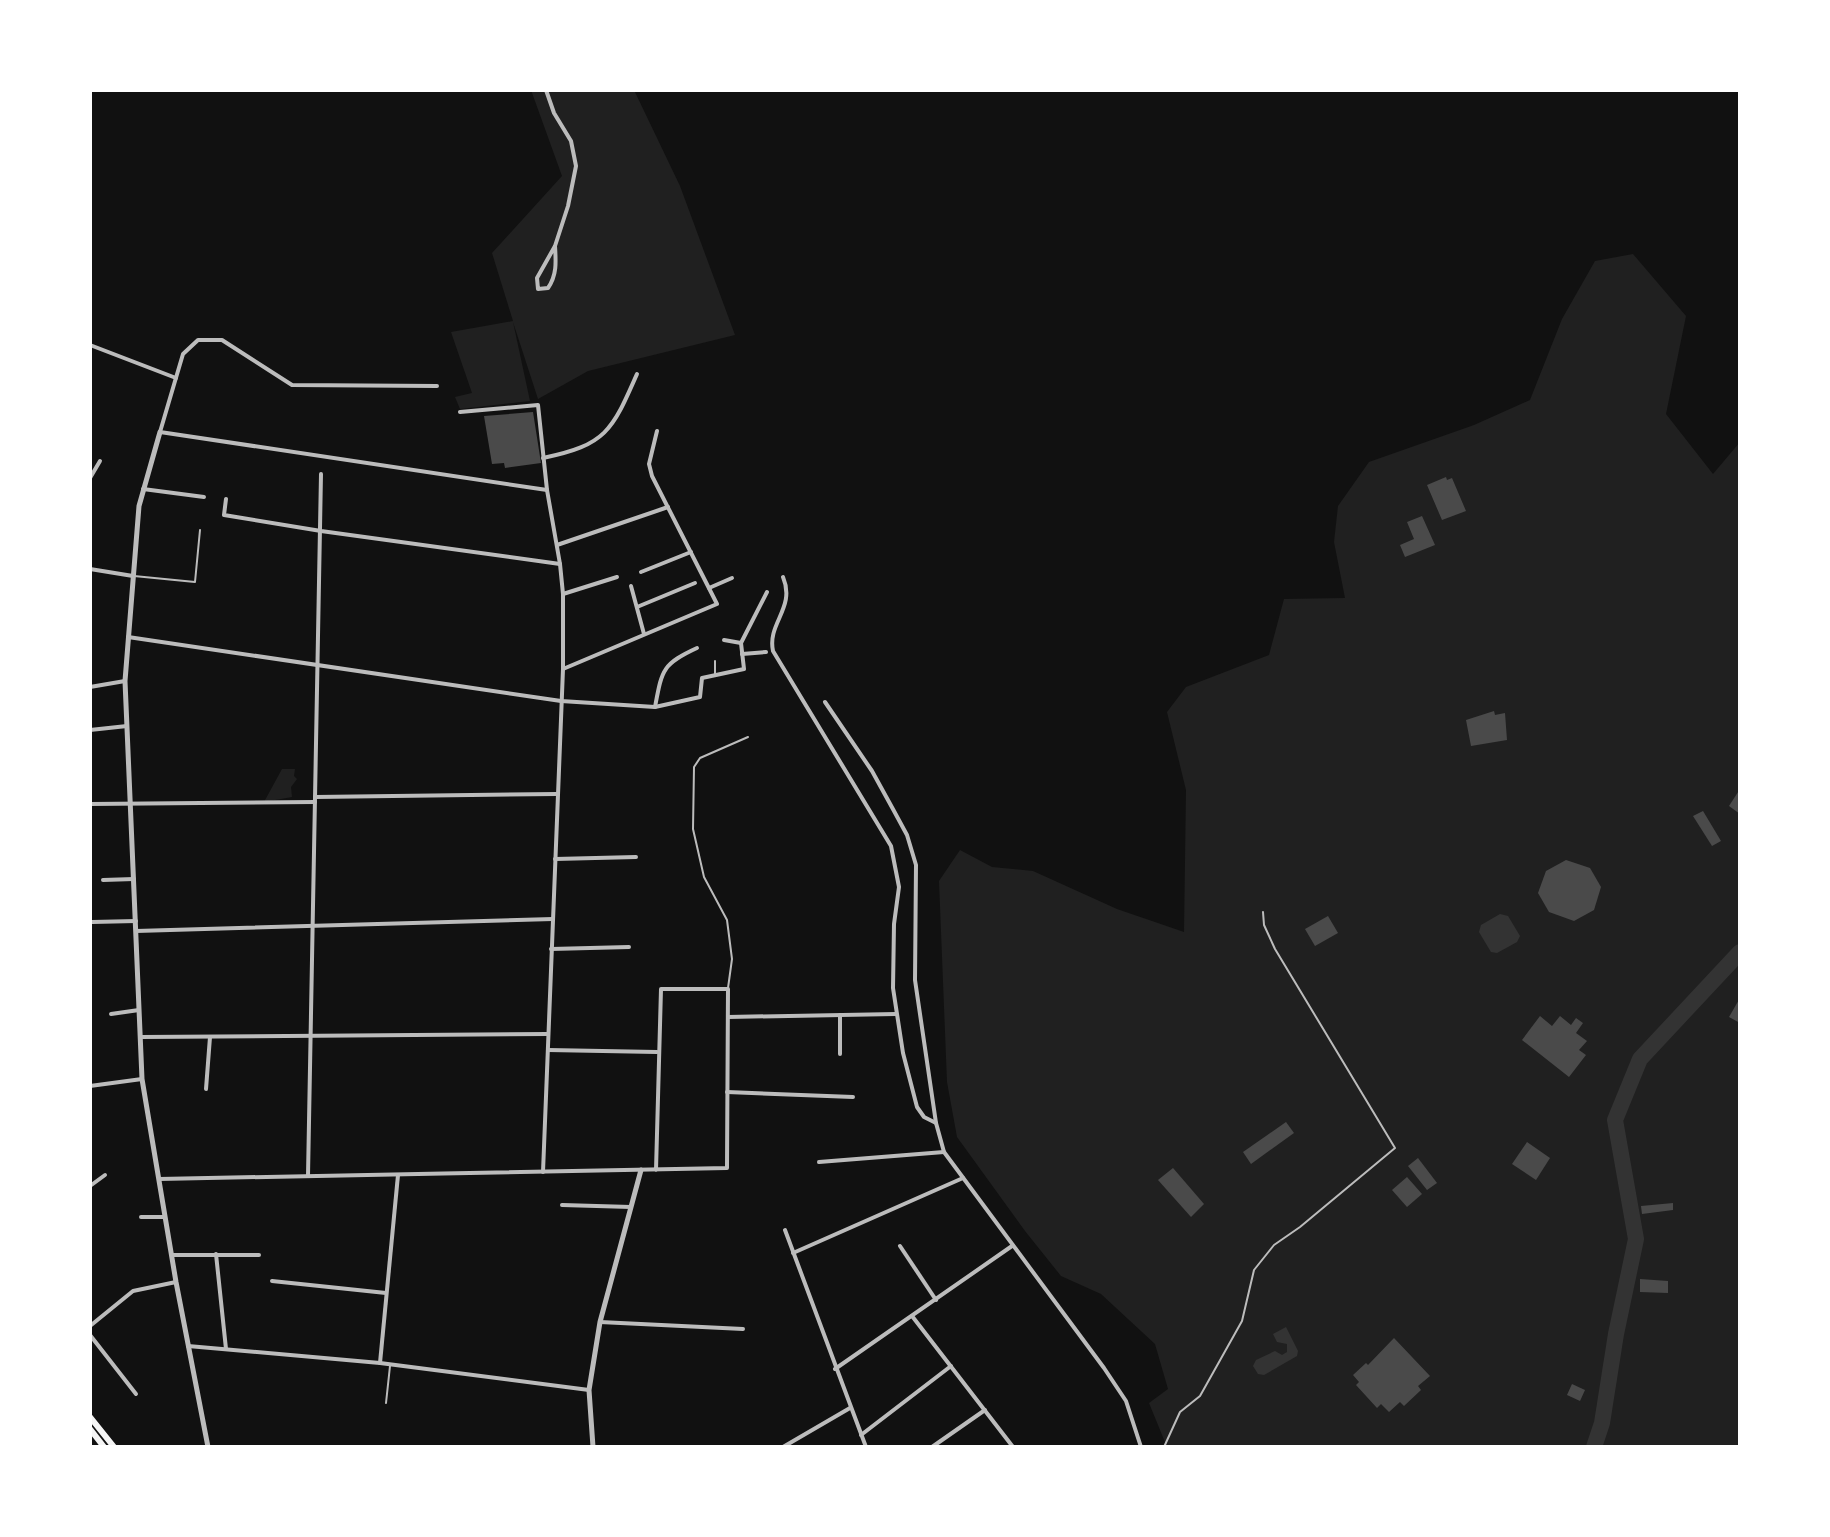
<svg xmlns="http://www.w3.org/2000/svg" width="1830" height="1537" viewBox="0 0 1830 1537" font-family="Arial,sans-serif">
  <rect width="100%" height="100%" fill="#111"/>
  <!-- green -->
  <g fill="#202020">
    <path d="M531 90H634L680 186 735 335 588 371 538 399 513 322 530 401 460 409 455 397 472 393 451 332 513 321 492 253 562 176Z"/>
    <path d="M1633 254 1686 316 1666 414 1713 474 1740 442V1441L1737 1447H1167L1149 1403 1168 1389 1155 1344 1101 1294 1061 1276 1025 1231 957 1137 947 1082 939 881 960 850 992 867 1033 871 1117 909 1184 932 1186 790 1167 712 1186 687 1269 655 1284 599 1345 598 1334 542 1338 506 1369 462 1474 425 1530 400 1562 319 1595 261Z"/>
    <path d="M282 769H295L294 776 297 779 291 787 292 797 264 802Z"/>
  </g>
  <!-- water -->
  <g fill="#333">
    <path d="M1500 914 1508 916 1520 936 1517 942 1497 953 1491 952 1479 932 1481 925Z"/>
    <path d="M1286 1327 1298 1351 1297 1356 1264 1375 1258 1374 1253 1366 1256 1360 1275 1351 1282 1355 1287 1352V1344L1277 1342 1273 1334Z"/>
  </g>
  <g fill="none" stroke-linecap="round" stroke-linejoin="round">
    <!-- river -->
    <path stroke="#333" stroke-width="16" d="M1594 1447 1602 1423 1616 1334 1636 1239 1615 1120 1640 1059 1740 952"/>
  </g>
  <!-- building -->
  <g fill="#4a4a4a">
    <path d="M533 412 541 463 505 468 504 463 492 464 484 416Z"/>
    <path d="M1446 477 1447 480 1452 478 1466 511 1442 520 1427 485Z"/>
    <path d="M1422 516 1435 545 1405 557 1400 545 1414 539 1407 522Z"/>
    <path d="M1494 711 1495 715 1505 713 1507 740 1471 746 1466 720Z"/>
    <path d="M1740 789V814L1729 806Z"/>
    <path d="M1703 811 1721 841 1712 846 1693 816Z"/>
    <path d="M1566 860 1590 868 1601 887 1594 910 1574 921 1549 912 1538 893 1546 871Z"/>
    <path d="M1328 916 1338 933 1315 946 1305 929Z"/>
    <path d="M1740 998V1023L1729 1017Z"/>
    <path d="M1540 1016 1552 1026 1560 1016 1571 1025 1576 1018 1583 1023 1576 1033 1587 1041 1579 1050 1586 1055 1569 1077 1522 1040Z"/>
    <path d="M1286 1122 1294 1133 1251 1164 1243 1152Z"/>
    <path d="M1527 1142 1550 1158 1536 1180 1512 1164Z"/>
    <path d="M1418 1158 1437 1183 1427 1190 1408 1166Z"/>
    <path d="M1173 1168 1204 1204 1191 1217 1158 1180Z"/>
    <path d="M1407 1177 1422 1194 1407 1207 1392 1190Z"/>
    <path d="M1673 1203V1210L1642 1214 1641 1206Z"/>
    <path d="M1640 1279 1668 1281V1293L1640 1292Z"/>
    <path d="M1394 1338 1430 1376 1418 1386 1421 1390 1404 1406 1400 1402 1389 1412 1381 1404 1377 1408 1356 1385 1359 1382 1353 1375 1366 1363 1368 1365Z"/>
    <path d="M1572 1384 1585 1390 1580 1401 1567 1395Z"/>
  </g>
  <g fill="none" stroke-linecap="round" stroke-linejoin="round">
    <!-- service -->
    <g stroke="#bcbcbc" stroke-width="2">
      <path d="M134 576 195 582 200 530"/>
      <path d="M715 674V661"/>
      <path d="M728 988 732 959 727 920 704 877 693 829 694 767 700 758 748 737"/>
      <path d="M386 1403 390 1366"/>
      <path d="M1164 1447 1180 1412 1200 1396 1242 1321 1254 1270 1274 1245 1300 1227 1395 1148 1275 949 1264 925 1263 912"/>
    </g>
    <!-- minor -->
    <g stroke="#bcbcbc" stroke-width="4">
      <path d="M546 90 554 113 571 141 576 166 568 206 555 246 537 278 538 289 548 288C557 275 556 262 555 246"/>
      <path d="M90 345 176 378"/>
      <path d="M437 386 292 385 222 340H198L183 354 160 432 547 490"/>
      <path d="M460 412 538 405 547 490 560 564 563 594V669L543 1172"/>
      <path d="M543 458C606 445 612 431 637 374"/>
      <path d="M90 478 100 461"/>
      <path d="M143 489 204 497"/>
      <path d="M226 499 224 515 321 531 560 564"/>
      <path d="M557 545 668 507"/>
      <path d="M90 569 133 576"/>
      <path d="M641 572 691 552"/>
      <path d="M783 577C796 608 767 623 773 651L891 846 899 887 894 924 893 988 903 1053 917 1107 924 1117 936 1123"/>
      <path d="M631 586 644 634"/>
      <path d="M709 588 732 578"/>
      <path d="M563 594 617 577"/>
      <path d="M637 607 695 583"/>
      <path d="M128 637 561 701 655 707 700 697 702 678 744 669 741 643 767 592"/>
      <path d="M724 640 741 643"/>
      <path d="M742 654 766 652"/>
      <path d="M563 669 717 604 652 476 649 464 657 431"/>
      <path d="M90 687 125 681"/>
      <path d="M825 702 872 771 894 811 907 835 916 865 915 980 936 1123 944 1152 1104 1368 1126 1401 1141 1447"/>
      <path d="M655 707C662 670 662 664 697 648"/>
      <path d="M90 730 127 726"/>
      <path d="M315 797 557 794"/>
      <path d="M90 804 315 802"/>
      <path d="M555 859 636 857"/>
      <path d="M103 880 134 879"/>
      <path d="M92 922 136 921"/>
      <path d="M136 931 553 919"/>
      <path d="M551 949 629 947"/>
      <path d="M111 1014 139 1010"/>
      <path d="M728 1017 896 1014"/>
      <path d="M141 1037 548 1034"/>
      <path d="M548 1050 657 1052"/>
      <path d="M840 1054V1015"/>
      <path d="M90 1086 142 1079"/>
      <path d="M206 1089 210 1037"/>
      <path d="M727 1092 853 1097"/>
      <path d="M819 1162 944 1152"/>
      <path d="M308 1176 321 474"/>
      <path d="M159 1179C348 1175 538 1172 727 1168L728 989H661L656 1170"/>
      <path d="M90 1186 105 1175"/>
      <path d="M562 1205 631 1207"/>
      <path d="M141 1217H165"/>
      <path d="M785 1230 866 1447"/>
      <path d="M900 1246 936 1300"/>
      <path d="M793 1253 963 1178"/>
      <path d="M216 1254 226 1349"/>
      <path d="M172 1255H259"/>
      <path d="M272 1281 386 1293"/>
      <path d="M912 1316 1013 1447"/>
      <path d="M600 1322 743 1329"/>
      <path d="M90 1326 133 1291 176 1282"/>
      <path d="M90 1335 136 1394"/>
      <path d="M188 1346 380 1363 589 1390"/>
      <path d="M380 1363 398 1175"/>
      <path d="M835 1369 1012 1246"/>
      <path d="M861 1435 951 1366"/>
      <path d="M783 1447 850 1408"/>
      <path d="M932 1447 985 1410"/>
    </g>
    <!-- tertiary -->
    <g stroke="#bcbcbc" stroke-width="5">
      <path d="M160 432 139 506 125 681 142 1079 176 1282 208 1447"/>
      <path d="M593 1447 589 1390 600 1322 641 1170"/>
    </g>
    <!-- secondary -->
    <g stroke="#f5f5f5" stroke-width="6">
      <path d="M90 1417 114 1447"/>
      <path d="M90 1429 104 1447"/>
    </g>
  </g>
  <!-- border -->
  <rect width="1830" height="1537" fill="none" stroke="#ffffff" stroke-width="184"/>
</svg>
